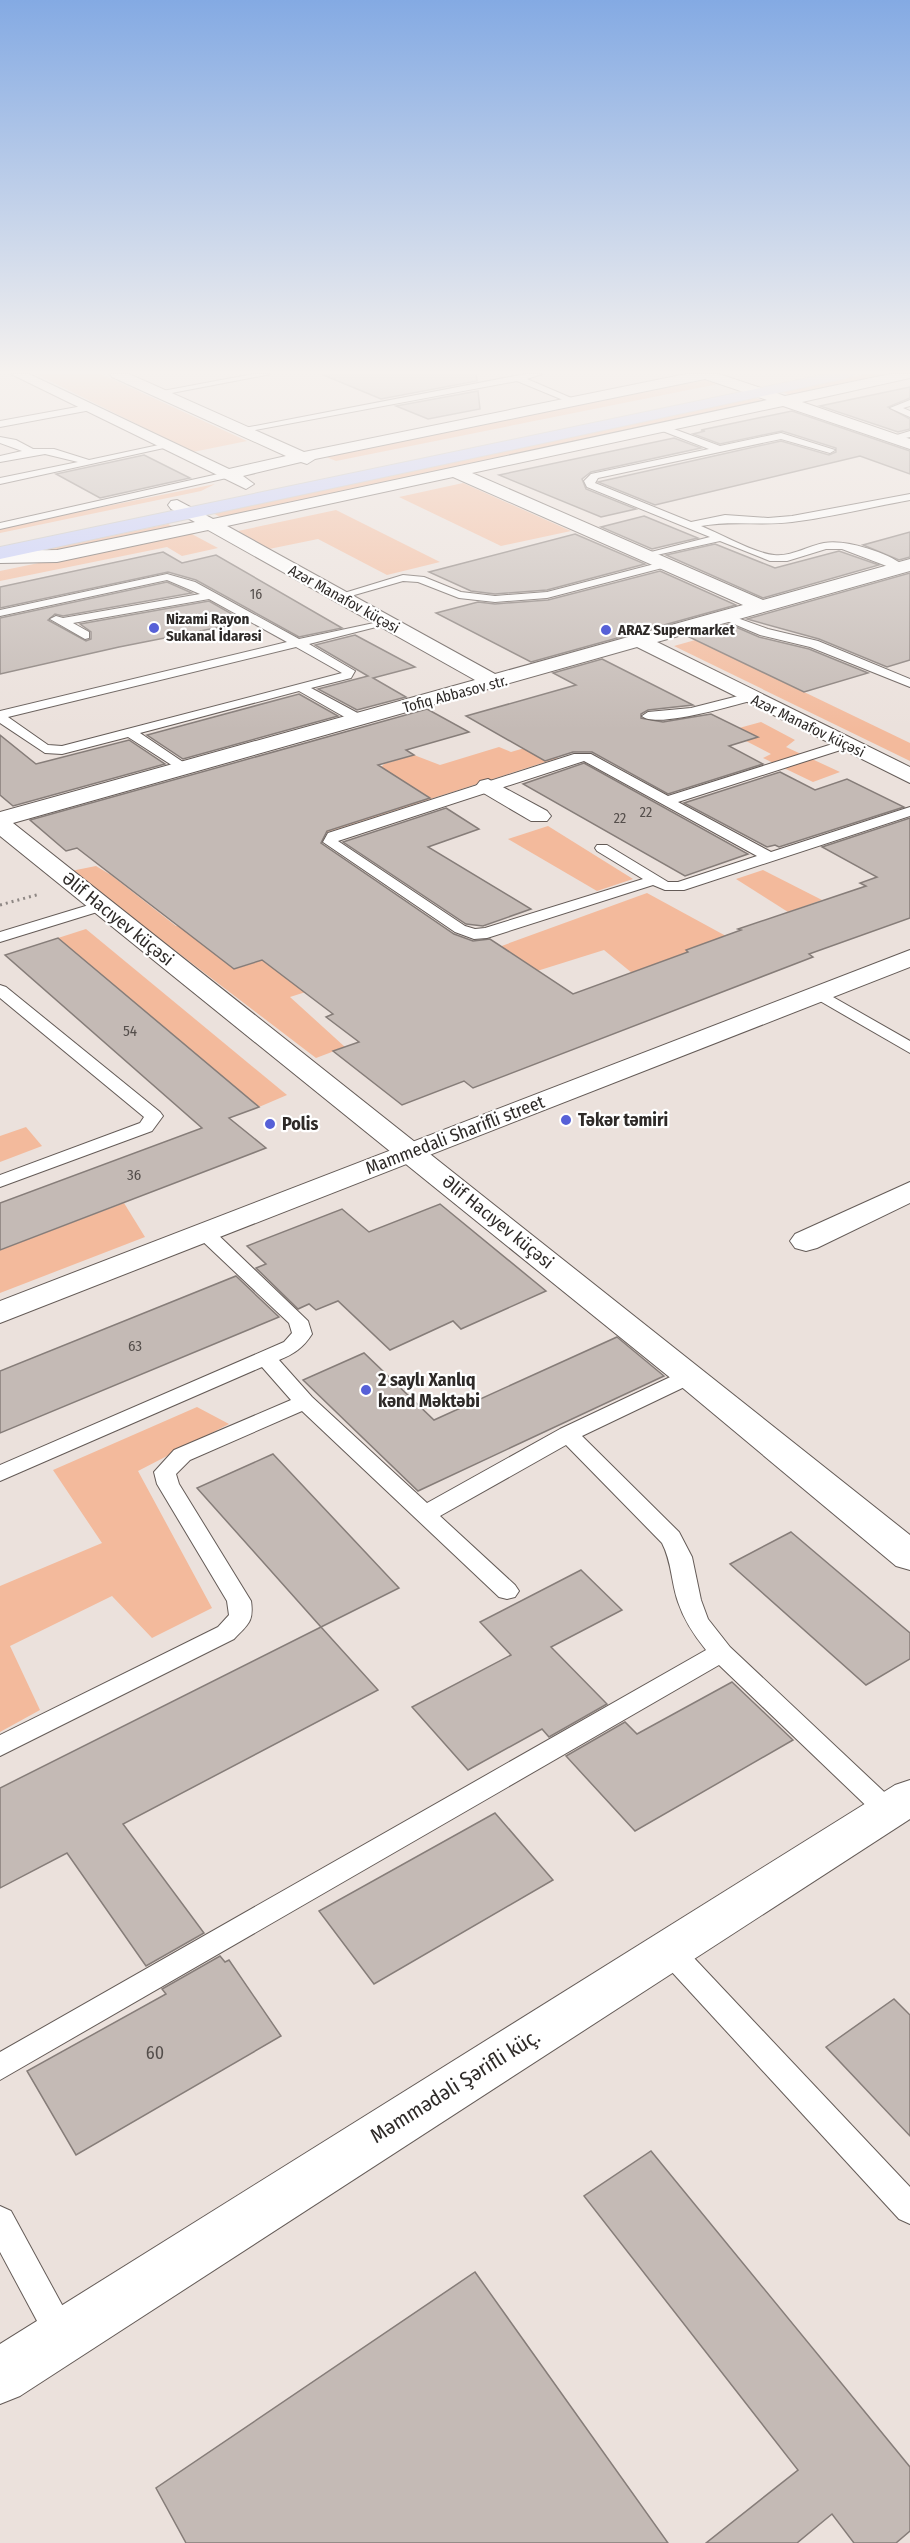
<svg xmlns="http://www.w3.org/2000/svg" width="910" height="2543" viewBox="0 0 910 2543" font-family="'Fira Sans Condensed',sans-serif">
  <rect width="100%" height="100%" fill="#ebe1dc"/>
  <!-- green -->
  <g fill="#f3ba9c">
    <path d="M36 374H101L247 441 193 452Z"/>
    <path d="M866 374H895L793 396 782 392Z"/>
    <path d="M706 379 718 384 336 461 324 456Z"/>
    <path d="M750 396 765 401 222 518 209 511Z"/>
    <path d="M463 483 571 531 501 546 399 497Z"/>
    <path d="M215 484 201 491 0 533V528Z"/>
    <path d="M336 510 440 562 387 575 318 539 269 549 238 531Z"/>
    <path d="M168 524 175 528 59 551 34 552Z"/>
    <path d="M188 532 218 548 182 556 167 547 0 581V571Z"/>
    <path d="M720 633 715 649 910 743V761L674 646Z"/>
    <path d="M761 722 795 740 786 747 840 772 813 782 763 758 771 754 746 741 757 737 739 728Z"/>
    <path d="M538 744 558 758 321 834 384 764 414 755 440 765 499 747 511 752Z"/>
    <path d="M548 826 633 879 597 891 508 839Z"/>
    <path d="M96 866 111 875 176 926 251 903 200 936 215 954 234 969 263 960 312 990 290 997 345 1047 316 1058 71 871Z"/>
    <path d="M763 870 822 900 788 912 736 879Z"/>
    <path d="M647 893 726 936 687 950 697 957 632 973 604 950 537 971 485 952Z"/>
    <path d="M86 929 287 1095 259 1107 58 938Z"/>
    <path d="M26 1127 42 1146 0 1162V1136Z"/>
    <path d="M124 1203 145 1237 0 1293V1250Z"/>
    <path d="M197 1407 229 1424 138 1471 212 1608 152 1638 112 1596 10 1646 40 1710 0 1732V1586L102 1543 53 1470Z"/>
  </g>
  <!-- building -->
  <g fill="#c4bab5" stroke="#867d79" stroke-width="1.5">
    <path d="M321 374H476L477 381 381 399Z"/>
    <path d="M910 387V398L888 407 910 419V429L898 432 820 406Z"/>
    <path d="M478 391 480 409 428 419 396 406Z"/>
    <path d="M792 411 910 451V474L860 456 655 505 598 482 781 441 829 455 836 452V448L782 431 720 444 693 434 705 431 701 430Z"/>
    <path d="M674 438 701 448 591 472 582 479 586 489 636 509 601 517 499 475Z"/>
    <path d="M144 455 190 478 100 498 56 474Z"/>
    <path d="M644 516 698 538 652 549 601 527Z"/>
    <path d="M910 532V557L899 560 863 545Z"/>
    <path d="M575 534 645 564 547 590 495 594 471 591 429 572Z"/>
    <path d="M715 544 775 568 839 551 879 565 763 598 666 555Z"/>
    <path d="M163 552 182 563 216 555 342 628 299 637 196 580 168 572 0 608V587Z"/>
    <path d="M660 571 736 605 531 662 436 613 478 602 495 604 548 600Z"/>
    <path d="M910 573V660L887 667 819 639 747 619Z"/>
    <path d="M167 582 192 593 63 616 55 614 48 620 86 641 91 639V632L80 624 209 601 246 622 119 647 0 674V618Z"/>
    <path d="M729 624 759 637 809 649 868 673 804 692 687 636Z"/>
    <path d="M355 635 415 667 373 678 406 697 357 710 318 689 368 676 315 645Z"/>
    <path d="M602 659 693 705 648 710 641 714V718L663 722 711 714 758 737 729 746 763 764 668 794 592 752H573L545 761 466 716 576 685 553 673Z"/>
    <path d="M299 694 338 716 183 759 147 735Z"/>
    <path d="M427 709 469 732 406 750 414 755 378 765 430 798 327 831 321 843 454 934 473 941 490 939 573 994 688 952 686 950 741 930 738 929 866 886 860 883 877 877 822 847 910 818V918L809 954 813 957 473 1088 464 1081 402 1105 333 1051 359 1042 326 1017 333 1014 262 960 234 969 77 848 66 851 30 820Z"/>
    <path d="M0 735 36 764 129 740 165 764 13 806 0 795Z"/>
    <path d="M584 763 748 854 685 876 523 784Z"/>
    <path d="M780 772 815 790 847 779 904 807 779 847 775 845 767 847 684 803Z"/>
    <path d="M446 808 479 829 428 847 531 909 483 926 466 924 343 842Z"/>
    <path d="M58 938 259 1107 229 1118 266 1148 0 1250V1203L202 1128 5 955Z"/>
    <path d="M440 1204 546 1291 461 1329 453 1321 390 1350 338 1301 316 1310 309 1304 298 1309 256 1268 266 1264 247 1246 342 1209 369 1232Z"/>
    <path d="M236 1276 279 1317 0 1433V1371Z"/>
    <path d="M617 1337 664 1376 418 1491 303 1380 364 1353 434 1420Z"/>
    <path d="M273 1454 399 1588 321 1627 197 1488Z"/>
    <path d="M791 1532 910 1633V1659L866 1685 730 1564Z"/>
    <path d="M581 1570 622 1610 551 1647 607 1704 549 1737 542 1729 468 1770 412 1707 511 1655 480 1622Z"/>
    <path d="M321 1627 378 1690 123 1824 204 1933 146 1966 67 1853 0 1888V1788Z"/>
    <path d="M732 1682 793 1740 635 1831 566 1756 625 1722 637 1734Z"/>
    <path d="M495 1813 553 1880 374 1984 319 1911Z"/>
    <path d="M220 1956 225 1962 229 1960 281 2036 76 2155 27 2071 166 1994 162 1989Z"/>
    <path d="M894 1999 910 2015V2136L826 2047Z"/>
    <path d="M651 2151 910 2467V2531L896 2543H854L832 2514 797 2543H706L798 2470 584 2196Z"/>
    <path d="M475 2272 668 2543H186L156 2488Z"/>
  </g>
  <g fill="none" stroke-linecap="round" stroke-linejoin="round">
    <!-- lane casing -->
    <g stroke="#645b57" stroke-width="2">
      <g id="lane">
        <path d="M253 374H271L156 396 152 393Z"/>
        <path d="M525 374H542L527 379 576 400 568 402 517 381 239 433 234 430Z"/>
        <path d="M910 400V406L903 408 910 411V417L890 408Z"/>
        <path d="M88 405 93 408 91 410 0 427V421Z"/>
        <path d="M663 425 720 446 781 433 835 450 830 453 781 439 598 478 595 483 691 522 725 515 768 518 792 516 910 494V500C871 507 832 517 792 522 761 526 732 520 701 526 721 534 754 553 774 555 791 557 808 546 824 543 846 539 890 553 907 568L897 570 842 549H826L787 561H770L720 541 643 558V554L710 537 587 487 584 481 591 474 709 449 660 430V426Z"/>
        <path d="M910 431V437L892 441 887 438Z"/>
        <path d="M0 437 16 440 33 449H54L89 460 168 443 173 446 0 484V478L78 462 45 454 0 462V456L22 451 0 443Z"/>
        <path d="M227 472 231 473V477L0 529V523Z"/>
        <path d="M666 561 670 562V566L547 598 495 602 459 598 418 582 403 581 337 600 331 597 403 575 424 577 461 592 495 596 547 592Z"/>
        <path d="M167 574 195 582 299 639 388 620V624L309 644 355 671 351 678 311 688 365 717V723H355L299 691 140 733 189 766 191 769 184 773 128 737 62 754 45 753 0 723V711L287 642 209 599 73 623 89 632V638L85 639 50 619 56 616 63 618 200 594 167 580 0 616V610ZM296 647 342 673 62 746 48 745 8 717Z"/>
        <path d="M726 614 768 629 818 641 910 679V687L810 647 760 635 722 619V615Z"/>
        <path d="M750 693 754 694V700C734 705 656 729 642 716L648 712 691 708Z"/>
        <path d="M845 740 852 744 850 747 678 802 771 852 910 807V816L684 890H665L653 885 487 938 474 939 455 932 323 842 328 833 574 754H591L668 796ZM584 761 757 856 678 882H668L607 845H597L595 848 597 851 643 879 485 928 475 929 465 926 338 841Z"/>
        <path d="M102 901 110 906 107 909 0 942V932Z"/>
        <path d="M0 985 6 987 160 1112 163 1116 152 1131 0 1187V1175L140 1123 144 1117 0 998Z"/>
        <path d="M819 989 910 1041V1053L813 997 811 994 813 991Z"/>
        <path d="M205 1227 212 1229 308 1321 312 1334C303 1348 294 1354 279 1360L312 1397 427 1503 560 1429 683 1371H697L700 1376 697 1381 582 1436 679 1532 692 1557 701 1600 708 1619 730 1647 897 1804 901 1811 897 1818 888 1821 879 1818 719 1665 0 2080V2052L706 1650C694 1635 684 1620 678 1602 671 1582 672 1562 662 1543L566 1445 440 1516 515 1585 519 1591 515 1597 507 1599 499 1597 302 1411 190 1460 176 1474 179 1484 251 1601C254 1622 248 1624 234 1639L0 1756V1735L218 1627 229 1615 227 1601 157 1484 154 1472 174 1450 291 1400 262 1367 0 1481V1465L284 1342 292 1333 289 1323 198 1237 195 1233 198 1229Z"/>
        <path d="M669 1938 679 1942 910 2187V2224L899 2219 659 1958 655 1950 659 1942Z"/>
        <path d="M0 2206 11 2211 73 2325 78 2336 73 2347 62 2352 51 2347 0 2252Z"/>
      </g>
    </g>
    <!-- street casing -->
    <g stroke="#645b57" stroke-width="2">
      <g id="street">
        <path d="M11 374H29L229 469 286 456 112 377 110 374H129L304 452 686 374H719L785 396 890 374H910V378L802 402 910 439V449L783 406 472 473 763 600 910 559V571L657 642 910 767V783L637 647 506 684 503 687 492 688 13 823 910 1535V1570L896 1566 678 1384 0 836V812L475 680 208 530 57 562 0 563V551L57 550 195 522 171 509 168 505 171 501 177 500 213 519 767 400 705 379 315 459 307 464 301 462 243 476 254 484 246 489ZM453 477 743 605 495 674 227 526Z"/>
        <path d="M488 779 547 811 551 816 547 821H531L480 791 476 786 480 781Z"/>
        <path d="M910 1182V1203L817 1248 806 1251 795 1248 790 1241 795 1234Z"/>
        <path d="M910 1780V1819L20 2396 0 2404V2344L895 1785Z"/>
      </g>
    </g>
    <!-- secondary casing -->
    <g stroke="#645b57" stroke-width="2">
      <path id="secondary" d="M910 950V967L0 1323V1301Z"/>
    </g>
    <!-- primary casing -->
    <g stroke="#c4c3c3" stroke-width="2">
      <path id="primary" d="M827 374H854L847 378 0 559V547Z"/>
    </g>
    <!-- path -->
    <path stroke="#8e8784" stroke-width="3" stroke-dasharray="2 4" stroke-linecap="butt" d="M0 905 40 894"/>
    <!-- lane -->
    <use href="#lane" fill="#fff" fill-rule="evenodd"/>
    <!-- street -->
    <use href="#street" fill="#fff" fill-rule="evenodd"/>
    <!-- secondary -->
    <use href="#secondary" fill="#fff" fill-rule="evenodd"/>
    <!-- primary -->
    <use href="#primary" fill="#c3ccfe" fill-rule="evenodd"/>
  </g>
  <!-- sky -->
  <linearGradient id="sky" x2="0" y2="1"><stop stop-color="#84aae3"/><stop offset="0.51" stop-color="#f6f2ef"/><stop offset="1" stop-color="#f6f2ef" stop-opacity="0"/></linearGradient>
  <rect width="910" height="730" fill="url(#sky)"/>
  <!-- markers -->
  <g fill="#5660d7" stroke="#fff" stroke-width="2">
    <circle cx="154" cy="628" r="6"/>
    <circle cx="606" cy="630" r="6"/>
    <circle cx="566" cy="1120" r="6"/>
    <circle cx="270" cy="1124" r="6"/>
    <circle cx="366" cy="1390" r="6"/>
  </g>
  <g text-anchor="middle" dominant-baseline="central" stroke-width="4.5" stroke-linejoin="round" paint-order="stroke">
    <!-- far-number labels -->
    <g font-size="14" fill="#544e4b">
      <text x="256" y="594">16</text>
      <text x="646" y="812">22</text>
      <text x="620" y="818">22</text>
    </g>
    <!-- far-street labels -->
    <g font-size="15" fill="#2e2a28" stroke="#fff">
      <text transform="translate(344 599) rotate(29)">Azər Manafov küçəsi</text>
      <text transform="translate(455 694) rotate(-15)">Tofiq Abbasov str.</text>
      <text transform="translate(808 726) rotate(26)">Azər Manafov küçəsi</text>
    </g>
    <!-- far-poi labels -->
    <g font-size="15" font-weight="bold" fill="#2e2a28" stroke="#fff" text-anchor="start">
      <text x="166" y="619">Nizami Rayon<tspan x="166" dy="17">Sukanal İdarəsi</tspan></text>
      <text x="618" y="630">ARAZ Supermarket</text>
    </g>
    <!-- number labels -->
    <g font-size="15" fill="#544e4b">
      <text x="130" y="1031">54</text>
      <text x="134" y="1175">36</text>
      <text x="135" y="1346">63</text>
    </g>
    <!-- street labels -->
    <g font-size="18" fill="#2e2a28" stroke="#fff">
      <text transform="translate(118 919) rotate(39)">Əlif Hacıyev küçəsi</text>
      <text transform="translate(455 1135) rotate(-21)">Mammedali Sharifli street</text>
      <text transform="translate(498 1222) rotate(39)">Əlif Hacıyev küçəsi</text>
    </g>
    <!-- poi labels -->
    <g font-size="18" font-weight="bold" fill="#2e2a28" stroke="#fff" text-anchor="start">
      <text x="578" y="1120">Təkər təmiri</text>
      <text x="282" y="1124">Polis</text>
      <text x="378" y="1380">2 saylı Xanlıq<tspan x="378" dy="21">kənd Məktəbi</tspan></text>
    </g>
    <!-- near-number labels -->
    <g font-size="18" fill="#544e4b">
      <text x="155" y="2053">60</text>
    </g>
    <!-- near-street labels -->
    <g font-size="21" fill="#2e2a28" stroke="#fff">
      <text transform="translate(455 2086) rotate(-32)">Məmmədəli Şərifli küç.</text>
    </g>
  </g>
</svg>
